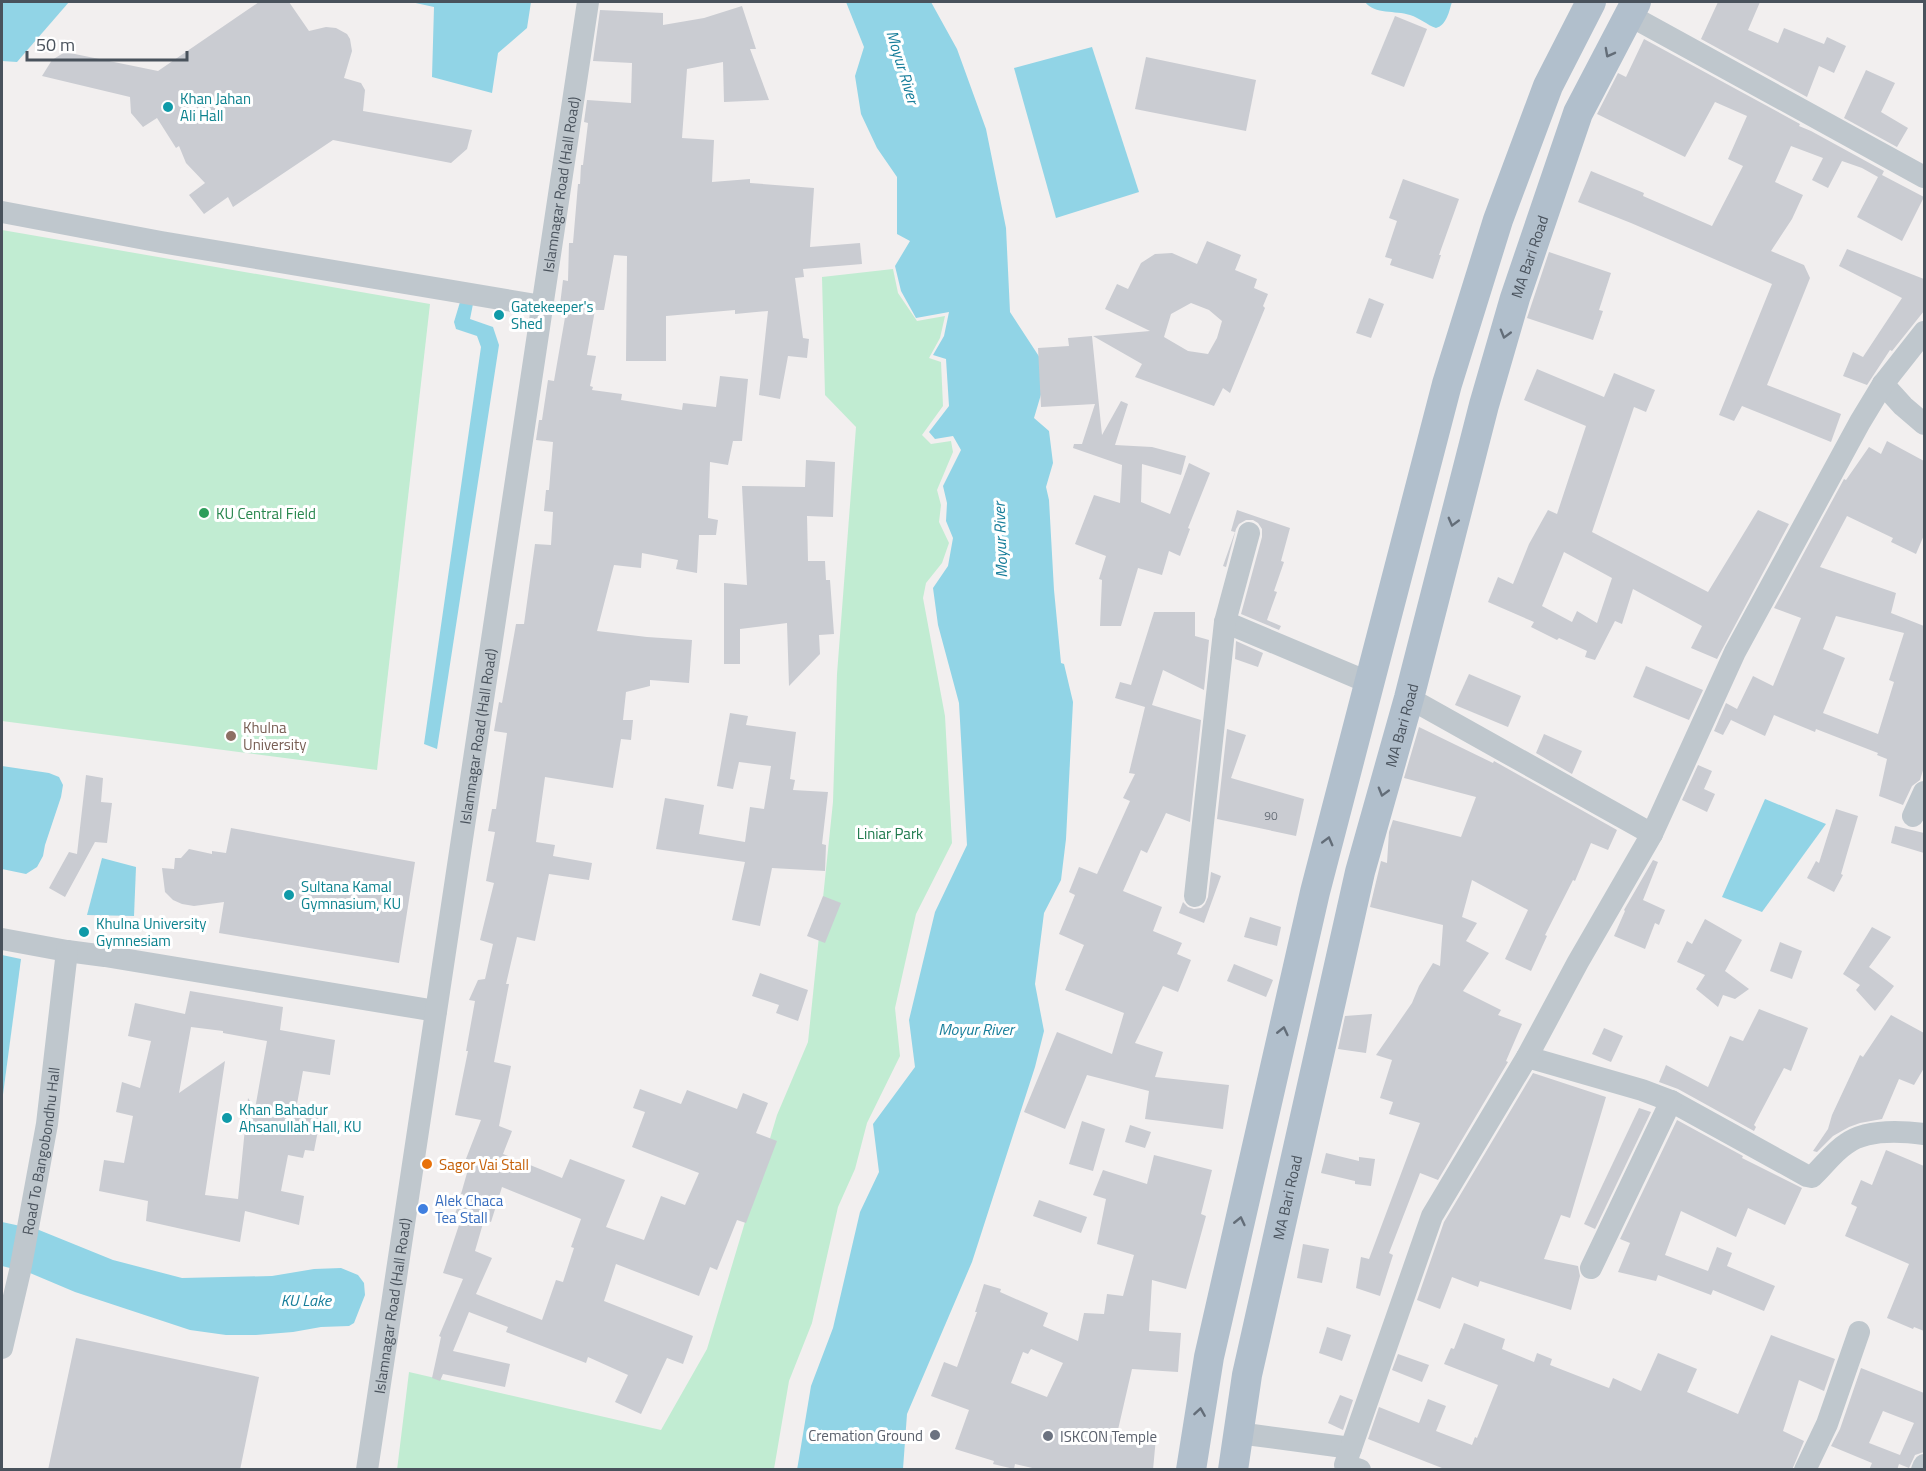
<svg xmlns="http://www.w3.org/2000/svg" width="1926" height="1471" viewBox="0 0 1926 1471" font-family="'Titillium Web',sans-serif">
  <rect width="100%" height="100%" fill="#f2efef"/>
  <!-- green -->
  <g fill="#c1ecd2">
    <path d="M2 230 430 304 377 770 2 721Z"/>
    <path d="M893 269 898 293 917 321 945 316 940 338 929 358 941 362 943 406 922 435 931 444 951 441 953 452 937 490 941 505 939 522 949 543 942 563 926 583 923 598 945 716 952 843 916 914 895 1008 900 1056 867 1123 855 1169 838 1207 812 1323 789 1381 774 1469 397 1470 409 1372 661 1430 707 1349 777 1115 808 1042 833 802 837 674 856 427 825 395 822 277Z"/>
  </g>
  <!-- water -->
  <g fill="#91d4e6">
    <path d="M4 2H69L17 62 2 61V4Z"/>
    <path d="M411 2H531L527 28 498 53 492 93 432 77 434 7Z"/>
    <path d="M846 2H931L957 49 986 129 1006 228 1010 312 1042 361V391L1034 418 1049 431 1053 463 1046 487 1049 500 1054 590 1061 663 1064 664 1073 702 1066 839 1061 880 1044 913 1035 984 1044 1031 1035 1067 972 1262 907 1414 903 1469 797 1470 811 1386 833 1328 860 1212 879 1172 873 1124 915 1067 909 1020 935 912 967 845 959 703 938 625 933 588 948 566 953 538 946 521 947 503 943 486 961 450 953 436 935 439 929 432 949 406 946 359 933 355 944 336 949 312 916 318 901 291 895 266 910 241 897 234V177L877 148 861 114 855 76 864 47Z"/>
    <path d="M1365 2H1452C1449 11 1447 25 1436 28 1427 25 1420 18 1410 15 1395 10 1375 15 1365 2Z"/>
    <path d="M1092 47 1139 192 1056 218 1014 68Z"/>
    <path d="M460 302 473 304 470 319 493 327 499 345 437 749 424 744 481 347 477 336 456 329 454 322Z"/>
    <path d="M2 766 49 773 59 777 63 785 61 797 45 845 43 856 37 867 26 874 2 869Z"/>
    <path d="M1765 799 1826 824 1762 912 1722 897Z"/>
    <path d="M102 858 136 867 134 916 87 915Z"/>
    <path d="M2 955 21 959 2 1102Z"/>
    <path d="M2 1222 39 1230 113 1260 182 1278 272 1276 314 1269 341 1268 358 1275 364 1283 365 1295 354 1323 349 1326 321 1327 293 1332 256 1335H226L190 1330 75 1292 30 1273 2 1266Z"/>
  </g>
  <!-- building -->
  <g fill="#caccd2" fill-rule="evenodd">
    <path d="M259 2H289L309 31 326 27 336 28 347 34 350 39 352 51 344 78 361 83 365 90 363 111 472 130 467 149 451 163 333 140 233 207 228 197 204 214 189 195 205 183 186 163 179 146 176 148 157 118 143 127 131 113 130 97 42 76 52 60 65 52 158 71Z"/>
    <path d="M1718 2H1760L1748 30 1778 43 1784 28 1824 44 1827 37 1846 46 1834 73 1819 66 1807 97 1701 39Z"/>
    <path d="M742 6 756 49H750L769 100 724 102 723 62 687 69 682 138 714 140 712 182 750 179V183L814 188 810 247 860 243 862 264 803 269 804 277 795 278 803 338 809 339 807 358 788 356 780 399 759 395 768 311 735 314V310L666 316V361H626L627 256 614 255 604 310H595L587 355 596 356 590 386 593 387 592 390 622 394 621 400 682 410 683 403 716 407 720 376 748 379 742 441H733L728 465 710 462 708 518 718 520 716 535H699L697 573 676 569 678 560 642 553 641 568 614 565 597 631 647 637 692 640 689 683 650 680V686L626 692 623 720H633L631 740 621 739 613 788 545 777 536 842 555 845 553 856 592 863 589 880 549 874 535 941 517 937 506 984H509L494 1062 511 1066 499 1126 512 1131 503 1154 562 1178 570 1159 625 1180 606 1227 644 1240 661 1196 685 1205 699 1173 632 1147 645 1112 633 1108 640 1089 681 1104 687 1090 737 1109 743 1093 768 1103 756 1133 777 1141 746 1223 737 1220 717 1270 710 1267 699 1296 616 1264 604 1301 693 1336 683 1364 667 1358 641 1414 615 1402 628 1375 588 1357 586 1363 506 1332 508 1327 469 1312 453 1351 510 1364 505 1387 443 1374 440 1381 432 1378 441 1337 439 1336 463 1279 443 1273 461 1219 454 1216 463 1194H461L469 1166 464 1164 481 1120 455 1115 468 1051H466L475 1001 469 1000 478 980 485 979 493 944 480 940 494 883 486 881 495 832 488 831 492 809H496L507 733 494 731 499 702 502 703 516 624H524L535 544 551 545 553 512 544 511 546 490H549L553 442 536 440 539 420H542L548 380 554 381 567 306 560 305 563 280 568 281 569 243H573L578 184H580L581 165H583L588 123 584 122 587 100 631 103 632 63 593 61 600 10 663 13V25L704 18ZM502 1187 581 1219 571 1247 574 1248 563 1282 556 1280 542 1320 476 1294 492 1258 475 1251 484 1220 491 1222Z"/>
    <path d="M1395 16 1427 29 1404 87 1371 74Z"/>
    <path d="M1644 39 1800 124 1799 126 1811 131 1884 171 1882 175 1924 197 1902 241 1857 217 1878 177 1862 168 1842 161 1828 188 1812 180 1823 158 1791 146 1775 182 1803 195 1792 219 1771 251 1804 265 1810 278 1767 385 1841 414 1831 442 1742 406 1734 421 1719 415 1772 284 1631 223 1578 202 1591 171 1644 193 1643 196 1712 226 1743 166 1728 159 1747 116 1715 102 1685 157 1597 114 1618 73 1626 77Z"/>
    <path d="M1146 57 1256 80 1246 131 1135 109Z"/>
    <path d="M1866 70 1895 83 1881 112 1908 128 1897 147 1844 118Z"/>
    <path d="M1403 179 1459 199 1439 255H1441L1433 279 1390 265 1392 259 1385 257 1397 221 1389 218Z"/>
    <path d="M1207 241 1241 255 1235 270 1257 279 1254 288 1268 294 1263 306 1265 308 1230 393 1223 388 1214 406 1135 377 1142 364 1093 336 1150 331 1105 309 1117 284 1128 289 1141 263 1155 254 1172 253 1197 264ZM1191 303 1209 310 1222 321 1217 338 1208 354 1188 351 1164 337 1171 314Z"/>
    <path d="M1847 249 1924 279V311L1892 351 1890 350 1867 385 1843 376 1853 352 1863 357 1902 298 1839 266Z"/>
    <path d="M1549 252 1611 273 1599 310 1603 311 1593 340 1527 318Z"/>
    <path d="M1369 298 1384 304 1371 338 1356 333Z"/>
    <path d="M1092 336 1102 435 1121 401 1128 404 1115 445 1152 447 1186 456 1181 475 1142 464 1141 502 1170 514 1189 463 1210 473 1188 528 1190 529 1180 556 1169 551 1162 575 1138 568 1121 626H1100L1102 580 1099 579 1106 556 1075 544 1094 495 1120 503 1122 465 1073 448 1074 444H1082L1095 404 1041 407 1038 348 1069 346 1068 338Z"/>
    <path d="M1537 369 1604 397 1614 373 1655 390 1646 412 1634 407 1592 532 1708 592 1758 510 1789 524 1717 659 1691 648 1702 626 1633 589 1622 624 1615 621 1595 660 1585 657 1587 651 1559 638 1557 640 1531 627 1534 622 1488 602 1498 577 1513 584 1529 544 1548 510 1557 514 1586 426 1524 400ZM1564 552 1612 578 1597 623 1577 611 1572 622 1542 606Z"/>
    <path d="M1887 441 1924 461V535L1916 554 1891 542 1893 538 1847 516 1820 567 1896 593 1891 613 1924 626V767L1920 780 1912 786 1903 805 1879 796 1887 759 1877 755 1878 753 1816 729 1815 732 1774 715 1765 736 1731 720 1732 718 1723 735 1714 731 1726 703 1737 709 1753 676 1773 686 1801 618 1774 608 1844 479 1846 480 1869 447 1881 454ZM1836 616 1904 633 1889 680 1894 682 1878 734 1823 713 1845 658 1823 649Z"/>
    <path d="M806 460 835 462 833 517 807 516 808 561H825L826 580H830L834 634 819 635 820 654 789 686 787 623 740 629V664H724V583L747 585 742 486 805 487Z"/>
    <path d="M1237 510 1290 528 1281 561 1284 562 1274 591 1277 592 1267 620 1281 626 1279 630 1241 614 1262 537V529L1258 523 1253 520H1246L1239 524 1236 529 1226 567 1223 566 1235 532 1231 531Z"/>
    <path d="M1154 612H1195V636L1209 640 1204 690 1163 670 1152 705 1201 720 1190 822 1166 813 1147 853 1141 850 1123 891 1162 907 1153 931 1182 943 1177 954 1191 960 1178 992 1163 986 1135 1043 1163 1052 1155 1077 1229 1085 1223 1129 1145 1119 1149 1091 1087 1075 1065 1129 1024 1112 1057 1032 1112 1054 1124 1013 1065 990 1084 945 1059 934 1075 895 1069 892 1079 867 1097 874 1130 801 1123 798 1135 774 1129 773 1145 707 1115 698 1120 682 1131 685Z"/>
    <path d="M1236 641 1263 653 1258 667 1235 659Z"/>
    <path d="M1646 666 1703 690 1689 720 1633 697Z"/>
    <path d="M1469 674 1521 696 1508 727 1455 705Z"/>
    <path d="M730 713 748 716 746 725 796 732 790 779 795 780 793 790 828 792 822 844 826 845 825 871 772 868 760 926 732 920 745 862 656 849 665 798 704 805 699 834 745 842 750 807 764 809 771 766 739 762 733 789 717 786Z"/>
    <path d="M1419 727 1493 763 1494 761 1617 830 1608 850 1591 843 1575 881 1573 880 1545 935 1547 936 1531 971 1505 959 1528 910 1472 880 1462 917 1477 923 1466 941 1489 953 1463 991 1501 1010 1498 1015 1522 1024 1506 1061 1508 1062 1438 1180 1420 1173 1389 1253 1393 1255 1380 1296 1356 1288 1361 1257 1369 1259 1420 1123 1389 1114 1393 1102 1380 1098 1392 1060 1376 1055 1412 1003 1419 986 1433 963 1440 966 1443 925 1370 907 1381 861 1387 863 1389 832 1393 820 1461 837 1476 797 1404 778Z"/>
    <path d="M1227 729 1246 735 1231 778 1304 799 1296 836 1217 819Z"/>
    <path d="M1544 734 1582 751 1572 774 1536 753Z"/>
    <path d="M1698 765 1712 771 1704 789 1715 794 1707 812 1682 800Z"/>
    <path d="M86 775 103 778 101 802 112 803 107 843 95 842 65 897 49 888 69 852 77 854Z"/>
    <path d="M1836 809 1858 816 1841 874 1843 875 1834 892 1807 878 1816 861 1819 863Z"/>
    <path d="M1895 826 1924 833V853L1891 843Z"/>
    <path d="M231 828 415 862 399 963 219 933 224 902 194 906 182 904 173 900 165 892 162 868 174 869 175 858H181L189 849 212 854V851L226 853Z"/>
    <path d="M1653 860 1658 862 1643 900 1665 910 1659 925 1655 923 1645 949 1614 936 1625 911 1624 910Z"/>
    <path d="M1211 872 1221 876 1204 923 1179 913 1183 902 1188 907 1194 909 1201 908 1205 904 1208 897Z"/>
    <path d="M823 896 841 903 825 943 807 936Z"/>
    <path d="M1250 917 1281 927 1277 946 1244 937Z"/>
    <path d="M1705 919 1742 940 1725 971 1749 989 1735 999 1723 995 1718 1007 1696 989 1705 975 1677 962 1687 941 1692 944Z"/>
    <path d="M1872 927 1891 937 1869 967 1894 986 1875 1011 1856 990 1860 985 1843 974Z"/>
    <path d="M1780 942 1802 951 1792 979 1770 971Z"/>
    <path d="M1234 964 1273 980 1266 997 1227 981Z"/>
    <path d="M760 973 808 990 798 1021 776 1013 779 1005 752 996Z"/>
    <path d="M190 991 283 1007 280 1030 335 1040 330 1075 303 1071 297 1104 311 1106 309 1113 321 1115 314 1151 305 1150 303 1158 288 1155 281 1191 304 1196 299 1225 245 1211 240 1242 146 1221 148 1201 99 1191 104 1160 124 1163 133 1116 116 1112 122 1082 140 1088 151 1041 128 1036 135 1003 185 1014ZM191 1027 223 1031V1033L267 1041 255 1109 248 1098 238 1199 205 1195 225 1061 179 1093Z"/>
    <path d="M1759 1009 1808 1028 1791 1071 1784 1068 1754 1125 1756 1127 1754 1131 1678 1089 1659 1082 1666 1065 1708 1087 1730 1036 1743 1041Z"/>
    <path d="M1372 1014 1366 1053 1338 1049 1345 1016Z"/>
    <path d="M1891 1015 1924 1033V1068L1914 1085 1899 1079 1882 1119 1860 1123 1849 1127 1833 1136 1817 1152 1813 1151 1828 1129 1832 1115 1860 1055 1863 1057Z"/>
    <path d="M1604 1028 1623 1036 1611 1062 1592 1054Z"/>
    <path d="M1533 1073 1606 1097 1570 1218 1561 1215 1544 1259 1578 1266 1580 1276 1571 1310 1480 1281 1478 1287 1452 1277 1440 1309 1417 1300 1444 1222Z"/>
    <path d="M1639 1108 1651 1112 1595 1229 1584 1224Z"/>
    <path d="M1677 1120 1743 1156 1742 1158 1802 1188 1785 1225 1748 1208 1736 1237 1681 1211 1665 1255 1708 1271 1717 1247 1732 1253 1727 1266 1775 1286 1764 1311 1713 1290 1711 1295 1658 1275 1656 1281 1618 1272 1630 1243 1620 1239Z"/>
    <path d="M1082 1121 1105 1129 1093 1171 1069 1164Z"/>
    <path d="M1130 1125 1151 1132 1145 1148 1125 1142Z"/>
    <path d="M1886 1150 1924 1166V1331L1914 1327 1913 1329 1887 1318 1909 1264 1845 1236 1857 1207 1851 1204 1861 1180 1872 1185Z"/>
    <path d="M1326 1153 1359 1161V1157L1375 1159 1371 1186 1355 1184V1181L1321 1173Z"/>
    <path d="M1154 1155 1212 1170 1201 1214 1206 1216 1186 1289 1152 1280 1149 1331 1181 1333 1178 1372 1132 1369 1117 1434 1156 1437 1153 1470H1041L1015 1464 1014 1469 993 1464 994 1461 955 1449 969 1410 931 1396 944 1362 957 1367 977 1312H975L984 1284 1001 1289 1000 1292 1048 1313 1043 1326 1078 1341 1084 1313 1104 1314 1107 1294 1123 1296 1134 1255 1097 1244 1106 1199 1093 1195 1103 1170 1147 1184ZM1031 1349 1063 1363 1047 1397 1011 1383 1023 1352 1028 1354Z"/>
    <path d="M1039 1200 1087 1217 1081 1233 1033 1216Z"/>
    <path d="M1303 1244 1329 1249 1322 1283 1297 1278Z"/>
    <path d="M1464 1323 1505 1339 1502 1349 1534 1362 1537 1353 1552 1359 1550 1365 1609 1388 1613 1378 1641 1391 1658 1353 1697 1369 1687 1392 1738 1414 1771 1335 1835 1359 1824 1391 1799 1380 1783 1431 1804 1441 1792 1470H1447L1368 1439 1379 1407 1419 1423 1428 1399 1446 1406 1436 1431 1472 1445 1475 1437 1477 1438 1498 1385 1444 1364 1451 1348 1454 1349Z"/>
    <path d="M1327 1327 1351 1335 1342 1361 1319 1353Z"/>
    <path d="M76 1338 259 1377 240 1470H48Z"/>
    <path d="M1398 1354 1429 1365 1422 1382 1392 1370Z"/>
    <path d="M1861 1368 1924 1393V1452L1915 1455 1909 1468 1899 1464 1897 1470H1869L1872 1463 1831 1446 1840 1429ZM1883 1411 1914 1423 1900 1455 1869 1443Z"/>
    <path d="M1340 1395 1353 1400 1343 1430 1328 1423Z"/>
  </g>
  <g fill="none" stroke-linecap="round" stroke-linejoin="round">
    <!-- minor -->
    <g stroke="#bfc7cd" stroke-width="22">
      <path d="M1629 15 1924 177"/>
      <path d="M2 212 161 242 542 306"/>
      <path d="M1883 384 1903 406 1924 424"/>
      <path d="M1225 622 1370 683"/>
      <path d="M1409 698 1652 834"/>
      <path d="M1913 816 1924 792"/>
      <path d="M1195 896 1225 622 1249 533"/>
      <path d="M2 939 67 951 105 956 436 1011"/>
      <path d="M1527 1057 1642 1090 1671 1101 1807 1176 1812 1177 1815 1174C1825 1164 1835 1151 1846 1144 1866 1129 1901 1131 1924 1134"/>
      <path d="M1591 1268 1671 1101"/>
      <path id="s1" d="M2 1348 20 1271 47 1124 67 951"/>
      <path d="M1238 1433 1351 1448"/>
      <path id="s2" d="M367 1470 588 2"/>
      <path d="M1360 1470 1345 1465 1432 1216 1527 1057 1578 962 1652 834 1735 652 1860 422 1883 384 1924 332"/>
      <path d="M1805 1470 1827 1424 1859 1332"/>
      <path d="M1922 1470 1924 1465"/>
    </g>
    <!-- major -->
    <g stroke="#b1bfcc" stroke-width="30">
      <path d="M1191 1470 1209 1357 1315 892 1447 384 1498 220 1548 86 1591 2"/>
      <path id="s3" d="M1233 1470 1247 1375 1360 872 1409 698 1484 405 1515 298 1578 113 1636 2"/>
    </g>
  </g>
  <!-- one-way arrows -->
  <defs><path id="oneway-chevron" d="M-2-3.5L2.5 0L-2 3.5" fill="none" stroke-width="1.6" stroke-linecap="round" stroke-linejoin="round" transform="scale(1.5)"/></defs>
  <g stroke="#636d78">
    <use href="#oneway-chevron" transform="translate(1609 53) rotate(118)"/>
    <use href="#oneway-chevron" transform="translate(1505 334) rotate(106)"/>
    <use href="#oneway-chevron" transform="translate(1453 522) rotate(105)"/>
    <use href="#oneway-chevron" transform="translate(1383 792) rotate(106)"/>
    <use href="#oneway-chevron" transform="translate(1328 841) rotate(-75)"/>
    <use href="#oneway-chevron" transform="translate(1283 1031) rotate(-77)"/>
    <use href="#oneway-chevron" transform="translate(1240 1221) rotate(-77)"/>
    <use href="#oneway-chevron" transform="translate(1200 1412) rotate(-81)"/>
  </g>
  <!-- markers -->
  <g fill="#0f9aa8" stroke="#fff" stroke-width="2">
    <circle cx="168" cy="107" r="6"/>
    <circle cx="499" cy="315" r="6"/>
    <circle cx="289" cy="895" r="6"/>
    <circle cx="84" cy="932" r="6"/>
    <circle cx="227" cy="1118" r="6"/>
  </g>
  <circle fill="#2e9e5b" stroke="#fff" stroke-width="2" cx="204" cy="513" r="6"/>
  <circle fill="#8d6e63" stroke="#fff" stroke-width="2" cx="231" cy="736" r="6"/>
  <circle fill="#e8710a" stroke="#fff" stroke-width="2" cx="427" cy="1164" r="6"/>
  <circle fill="#3f7fe0" stroke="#fff" stroke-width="2" cx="423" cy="1209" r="6"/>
  <g fill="#6b7280" stroke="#fff" stroke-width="2">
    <circle cx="935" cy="1435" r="6"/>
    <circle cx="1048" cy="1436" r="6"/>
  </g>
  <g text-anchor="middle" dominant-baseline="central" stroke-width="6" stroke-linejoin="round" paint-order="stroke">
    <!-- number labels -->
    <g font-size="12" fill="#69707a">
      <text x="1271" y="815">90</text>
    </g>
    <!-- culture labels -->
    <g font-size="15" fill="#0d838f" stroke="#fff" text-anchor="start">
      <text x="180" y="98">Khan Jahan<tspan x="180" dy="17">Ali Hall</tspan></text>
      <text x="511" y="306">Gatekeeper's<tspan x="511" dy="17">Shed</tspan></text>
      <text x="301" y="886">Sultana Kamal<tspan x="301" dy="17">Gymnasium, KU</tspan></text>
      <text x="96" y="923">Khulna University<tspan x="96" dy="17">Gymnesiam</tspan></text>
      <text x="239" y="1109">Khan Bahadur<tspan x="239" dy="17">Ahsanullah Hall, KU</tspan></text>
    </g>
    <!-- street labels -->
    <g font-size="15" fill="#49525c" stroke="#fff">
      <text stroke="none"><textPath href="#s2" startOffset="1300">Islamnagar Road (Hall Road)</textPath></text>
      <text stroke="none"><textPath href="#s3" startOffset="1250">MA Bari Road</textPath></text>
      <text stroke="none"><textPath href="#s3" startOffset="764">MA Bari Road</textPath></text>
      <text stroke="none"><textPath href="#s2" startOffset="742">Islamnagar Road (Hall Road)</textPath></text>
      <text stroke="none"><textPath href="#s1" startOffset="201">Road To Bangobondhu Hall</textPath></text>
      <text stroke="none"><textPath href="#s3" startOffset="278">MA Bari Road</textPath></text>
      <text stroke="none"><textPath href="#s2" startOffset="166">Islamnagar Road (Hall Road)</textPath></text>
    </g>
    <!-- leisure labels -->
    <g font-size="15" fill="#27864d" stroke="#fff" text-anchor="start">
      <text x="216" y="513">KU Central Field</text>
    </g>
    <!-- education labels -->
    <g font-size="15" fill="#785e54" stroke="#fff" text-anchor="start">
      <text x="243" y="727">Khulna<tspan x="243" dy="17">University</tspan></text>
    </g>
    <!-- park labels -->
    <g font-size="15" fill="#1e794c" stroke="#fff">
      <text x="890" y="833">Liniar Park</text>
    </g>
    <!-- food labels -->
    <g font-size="15" fill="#c56008" stroke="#fff" text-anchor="start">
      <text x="439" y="1164">Sagor Vai Stall</text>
    </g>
    <!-- shop labels -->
    <g font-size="15" fill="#366cbe" stroke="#fff" text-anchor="start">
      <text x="435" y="1200">Alek Chaca<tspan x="435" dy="17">Tea Stall</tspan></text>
    </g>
    <!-- worship labels -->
    <g font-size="15" fill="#5b616d" stroke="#fff" text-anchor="end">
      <text x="923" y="1435">Cremation Ground</text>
      <text x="1060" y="1436" text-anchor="start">ISKCON Temple</text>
    </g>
    <!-- water labels -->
    <g font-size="16" font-style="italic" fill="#167d9a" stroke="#fff">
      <text transform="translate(903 67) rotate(73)">Moyur River</text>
      <text transform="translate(1000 540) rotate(-92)">Moyur River</text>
      <text x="976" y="1029">Moyur River</text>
      <text x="306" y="1300">KU Lake</text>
    </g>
  </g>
  <!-- border -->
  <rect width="1926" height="1471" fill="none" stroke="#49525c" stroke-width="6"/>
  <!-- scale -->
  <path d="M27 51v9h160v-9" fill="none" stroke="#49525c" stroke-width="3"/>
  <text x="36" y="51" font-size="18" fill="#49525c" stroke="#ffffff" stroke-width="4.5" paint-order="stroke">50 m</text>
</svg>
